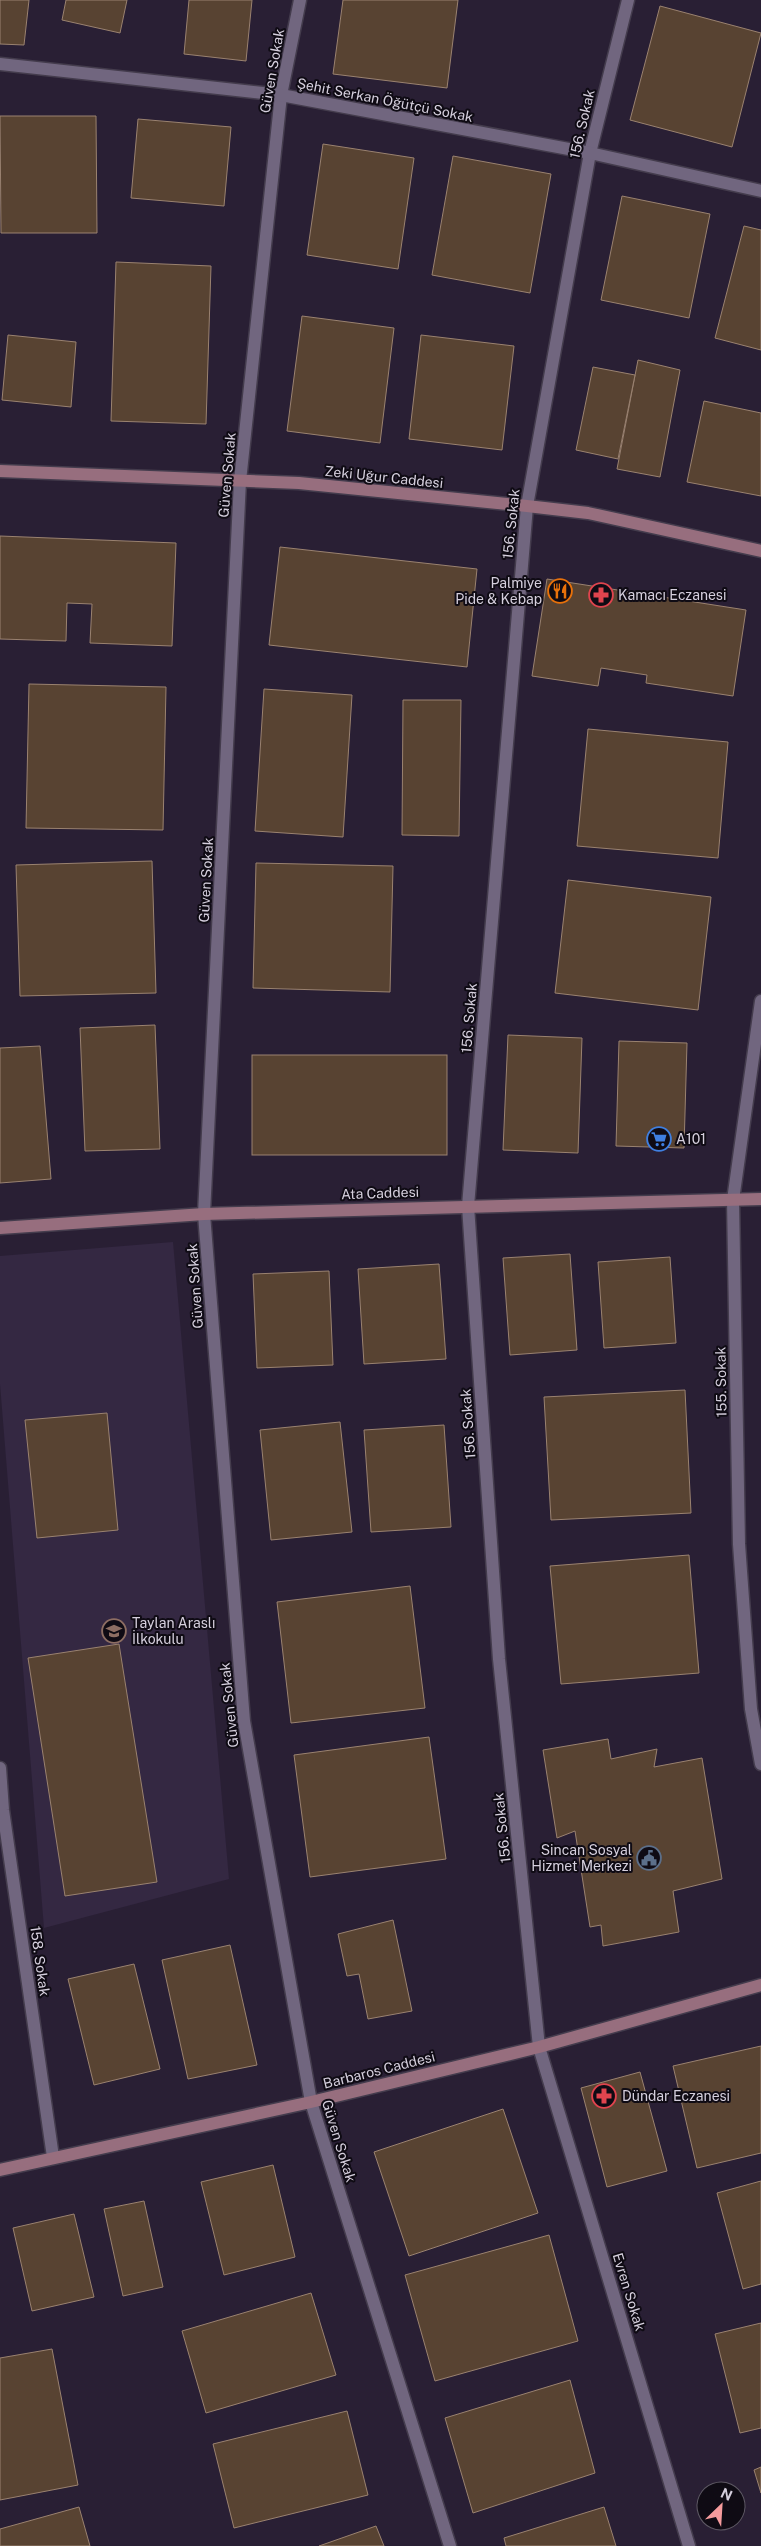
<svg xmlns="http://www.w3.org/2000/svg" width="761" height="2546" viewBox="0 0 761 2546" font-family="'Public Sans',sans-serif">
  <rect width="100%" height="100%" fill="#291f34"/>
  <!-- built -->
  <path fill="#342842" d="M173 1242 229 1879 44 1928 0 1384V1256Z"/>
  <!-- building -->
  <g fill="#584332" stroke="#9a8270">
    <path d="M0 0H29L24 45 0 44Z"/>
    <path d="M66 0H127L120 33 62 20Z"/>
    <path d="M189 0H252L246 61 184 54Z"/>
    <path d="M343 0H458L447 88 333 74Z"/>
    <path d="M660 6 761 33 732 147 630 120Z"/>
    <path d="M0 116H96L97 233H1Z"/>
    <path d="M138 119 231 127 224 206 131 198Z"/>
    <path d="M323 144 414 158 398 269 307 255Z"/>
    <path d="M453 156 551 174 530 293 432 275Z"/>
    <path d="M622 196 710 214 689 318 601 300Z"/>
    <path d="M744 226 761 230V350L715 338Z"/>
    <path d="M116 262 211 266 206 424 111 421Z"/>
    <path d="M302 316 394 328 380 443 287 431Z"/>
    <path d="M8 335 76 342 71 407 2 400Z"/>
    <path d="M421 335 514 346 502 450 409 439Z"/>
    <path d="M638 360 680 370 660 477 617 469Z"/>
    <path d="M593 367 635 375 618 459 576 450Z"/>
    <path d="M704 401 761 413V496L687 482Z"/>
    <path d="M0 536 176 543 172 646 90 643 92 604 67 603 66 641 0 639Z"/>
    <path d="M280 547 477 569 467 667 269 645Z"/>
    <path d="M547 579 746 610 733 696 646 683 647 675 601 668 598 686 532 676Z"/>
    <path d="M29 684 166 687 163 830 26 828Z"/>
    <path d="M264 689 352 695 343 837 255 831Z"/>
    <path d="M403 700H461L459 836 402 835Z"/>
    <path d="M588 729 728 742 718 858 577 846Z"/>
    <path d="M152 861 156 993 20 996 16 865Z"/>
    <path d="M256 863 393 866 390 992 253 988Z"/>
    <path d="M568 880 711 897 698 1010 555 993Z"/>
    <path d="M155 1025 160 1149 85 1151 80 1028Z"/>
    <path d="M508 1035 582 1038 578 1153 503 1150Z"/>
    <path d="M619 1041 687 1043 684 1148 616 1146Z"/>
    <path d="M40 1046 51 1179 0 1183V1048Z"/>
    <rect x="252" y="1055" width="195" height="100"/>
    <path d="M570 1254 577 1350 510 1355 503 1258Z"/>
    <path d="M670 1257 676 1343 604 1348 598 1262Z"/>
    <path d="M439 1264 446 1359 364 1364 358 1269Z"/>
    <path d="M329 1271 333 1365 257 1368 253 1274Z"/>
    <path d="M685 1390 691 1513 551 1520 544 1397Z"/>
    <path d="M107 1413 118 1530 37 1538 25 1420Z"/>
    <path d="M340 1422 352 1532 271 1540 260 1430Z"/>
    <path d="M444 1425 451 1527 371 1532 364 1430Z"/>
    <path d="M689 1555 699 1673 561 1684 550 1566Z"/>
    <path d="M410 1586 425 1708 291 1723 277 1602Z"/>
    <path d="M119 1644 157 1882 65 1896 28 1658Z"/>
    <path d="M429 1737 446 1859 310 1877 294 1755Z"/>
    <path d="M608 1739 611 1759 657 1749 654 1767 702 1758 722 1879 673 1891 679 1932 603 1946 601 1925 590 1927 575 1831 557 1838 543 1750Z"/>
    <path d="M393 1920 412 2011 368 2019 359 1974 347 1976 338 1934Z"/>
    <path d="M230 1945 257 2065 188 2079 162 1960Z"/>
    <path d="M134 1964 160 2069 94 2085 68 1979Z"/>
    <path d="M761 2046V2153L697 2168 673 2066Z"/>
    <path d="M640 2072 667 2171 607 2187 581 2088Z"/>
    <path d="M503 2109 538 2213 409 2256 374 2152Z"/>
    <path d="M273 2165 295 2257 224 2275 201 2182Z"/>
    <path d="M761 2181V2284L743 2289 717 2193Z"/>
    <path d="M144 2201 163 2287 123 2296 104 2209Z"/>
    <path d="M74 2214 94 2297 32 2311 13 2228Z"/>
    <path d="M549 2235 578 2341 435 2381 405 2275Z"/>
    <path d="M311 2293 336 2375 206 2413 182 2331Z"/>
    <path d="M761 2323V2428L740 2433 715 2334Z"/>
    <path d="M52 2349 78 2485 0 2500V2358Z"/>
    <path d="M570 2380 595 2473 473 2513 445 2418Z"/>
    <path d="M347 2411 368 2495 234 2528 213 2444Z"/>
    <path d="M761 2467V2493L754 2470Z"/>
    <path d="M79 2507 90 2546H0V2529Z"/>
    <path d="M604 2507 616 2546H506L504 2538Z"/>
    <path d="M376 2526 384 2546H319Z"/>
  </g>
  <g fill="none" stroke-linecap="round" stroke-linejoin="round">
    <!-- street casing -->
    <g stroke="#443c4d" stroke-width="15">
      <g id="street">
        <path d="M300 0 281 95 240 481 204 1214 244 1721 311 2102 450 2546"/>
        <path d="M628 0 590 153 527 506 468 1206 499 1659 539 2047 689 2546"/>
        <path d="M0 64 281 95 590 153 761 191"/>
        <path d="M761 1001 733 1200 739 1544 751 1709 761 1764"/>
        <path d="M0 1768 3 1810 53 2157"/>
      </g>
    </g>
    <!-- secondary casing -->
    <g stroke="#443c4d" stroke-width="15">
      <g id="secondary">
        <path d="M0 471 299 483 527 506 588 513 761 551"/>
        <path d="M0 1228 204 1214 761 1199"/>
        <path d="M0 2170 311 2102 539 2047 761 1985"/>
      </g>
    </g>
    <!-- street -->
    <use href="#street" stroke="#71667f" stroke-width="12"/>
    <!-- secondary -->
    <use href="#secondary" stroke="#976e7e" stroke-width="12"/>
  </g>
  <!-- icons -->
  <defs>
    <g id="restaurant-ring" transform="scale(1.25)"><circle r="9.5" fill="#0f0b14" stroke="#e8710a" stroke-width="1.5"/><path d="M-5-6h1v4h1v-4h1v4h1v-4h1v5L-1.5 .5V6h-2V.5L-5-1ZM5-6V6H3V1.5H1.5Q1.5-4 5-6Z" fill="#e8710a"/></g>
    <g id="pharmacy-ring" transform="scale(1.25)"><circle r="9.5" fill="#0f0b14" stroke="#e0444e" stroke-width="1.5"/><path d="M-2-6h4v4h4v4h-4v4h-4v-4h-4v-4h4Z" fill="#e0444e"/></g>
    <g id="supermarket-ring" transform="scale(1.25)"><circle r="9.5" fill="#0f0b14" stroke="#3f7fe0" stroke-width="1.5"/><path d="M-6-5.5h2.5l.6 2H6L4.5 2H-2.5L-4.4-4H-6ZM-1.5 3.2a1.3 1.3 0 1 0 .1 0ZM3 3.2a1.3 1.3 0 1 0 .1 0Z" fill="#3f7fe0"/></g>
    <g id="school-ring" transform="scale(1.25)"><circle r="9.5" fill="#0f0b14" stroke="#8d6e63" stroke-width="1.5"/><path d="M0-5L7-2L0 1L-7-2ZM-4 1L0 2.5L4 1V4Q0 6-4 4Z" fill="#8d6e63"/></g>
    <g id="civic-ring" transform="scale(1.25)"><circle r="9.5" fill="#0f0b14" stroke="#5c6f8a" stroke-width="1.5"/><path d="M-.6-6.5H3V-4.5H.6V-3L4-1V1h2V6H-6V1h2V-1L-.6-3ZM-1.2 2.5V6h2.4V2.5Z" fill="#5c6f8a"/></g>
  </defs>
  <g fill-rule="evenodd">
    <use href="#restaurant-ring" x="560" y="591"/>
    <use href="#pharmacy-ring" x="601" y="595"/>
    <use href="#supermarket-ring" x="659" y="1139"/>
    <use href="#school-ring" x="114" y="1631"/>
    <use href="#civic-ring" x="649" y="1858"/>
    <use href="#pharmacy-ring" x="604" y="2096"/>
  </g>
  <g text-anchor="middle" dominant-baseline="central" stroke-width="4" stroke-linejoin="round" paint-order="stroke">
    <!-- street labels -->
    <g font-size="14" fill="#d5cfdd" stroke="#0f0b14">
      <text transform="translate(272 71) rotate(-80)">Güven Sokak</text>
      <text transform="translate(385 100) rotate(11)">Şehit Serkan Öğütçü Sokak</text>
      <text transform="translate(582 124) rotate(-77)">156. Sokak</text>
      <text transform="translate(227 475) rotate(-85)">Güven Sokak</text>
      <text transform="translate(384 477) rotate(6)">Zeki Uğur Caddesi</text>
      <text transform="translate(511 524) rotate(-84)">156. Sokak</text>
      <text transform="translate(206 880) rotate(-87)">Güven Sokak</text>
      <text transform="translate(469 1018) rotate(-85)">156. Sokak</text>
      <text transform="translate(380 1193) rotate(-2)">Ata Caddesi</text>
      <text transform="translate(195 1286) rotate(-94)">Güven Sokak</text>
      <text transform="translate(721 1382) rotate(-91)">155. Sokak</text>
      <text transform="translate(468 1424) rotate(-94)">156. Sokak</text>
      <text transform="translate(229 1705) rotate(-96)">Güven Sokak</text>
      <text transform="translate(502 1828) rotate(-96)">156. Sokak</text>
      <text transform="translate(40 1961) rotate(82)">158. Sokak</text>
      <text transform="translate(379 2070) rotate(-14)">Barbaros Caddesi</text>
      <text transform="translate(339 2141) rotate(73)">Güven Sokak</text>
      <text transform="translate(629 2292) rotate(73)">Evren Sokak</text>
    </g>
    <!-- poi labels -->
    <g font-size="14" fill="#d5cfdd" stroke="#0f0b14" text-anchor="start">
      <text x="542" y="583" text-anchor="end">Palmiye<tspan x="542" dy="16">Pide &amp; Kebap</tspan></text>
      <text x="618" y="595">Kamacı Eczanesi</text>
      <text x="676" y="1139">A101</text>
      <text x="132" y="1623">Taylan Araslı<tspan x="132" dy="16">İlkokulu</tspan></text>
      <text x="632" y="1850" text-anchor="end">Sincan Sosyal<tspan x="632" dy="16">Hizmet Merkezi</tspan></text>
      <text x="622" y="2096">Dündar Eczanesi</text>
    </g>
  </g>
  <!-- north arrow -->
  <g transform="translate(721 2506) rotate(25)"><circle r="24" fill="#0f0b14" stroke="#5e5964"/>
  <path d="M0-4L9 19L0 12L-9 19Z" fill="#f59b9d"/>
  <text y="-8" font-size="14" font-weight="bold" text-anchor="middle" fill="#d5cfdd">N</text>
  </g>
</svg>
